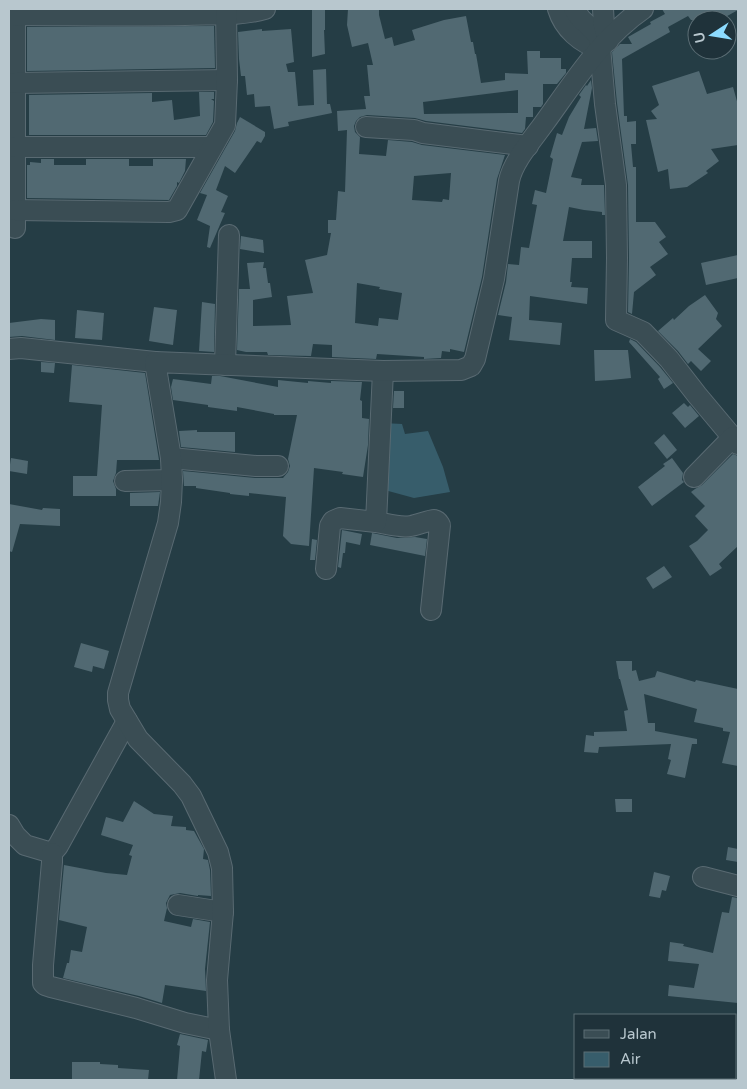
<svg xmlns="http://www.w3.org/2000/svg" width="747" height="1089" viewBox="0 0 747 1089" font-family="'Varela Round',sans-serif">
  <rect width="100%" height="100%" fill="#253d45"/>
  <!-- water -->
  <path fill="#375d6b" d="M383 423 402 424 405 434 428 431 443 467 450 492 414 498 381 489Z"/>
  <!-- building -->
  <g fill="#516972" fill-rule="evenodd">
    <path d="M312 9H325V30H324L325 54 312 57Z"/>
    <path d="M348 9H379V15L385 39 392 37 394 46 415 40 412 30 444 20 466 16 471 42H473L475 54H476L481 83 505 80V73L528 74 527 51H540V58H561V69H566V73L557 84H543V104L541 107H533V117H526L525 129 522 133 426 121 415 118 367 115 360 117 356 121 354 126 355 132 360 137 359 154 386 156 388 140 412 142 422 145 505 155 497 179 482 277 464 352 450 349V352L442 351 441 358 424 359V357L377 354 376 359 332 357V345L313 344 311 356 268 355 267 352H246L237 350 239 289H250L247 263 264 262 263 268H266L268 283H270L272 297 253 300V326L291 325 287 296 313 293 305 260 327 255 331 233H328V220H336L338 191 345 192 347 130 338 131 337 111 366 109 364 96H370L367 65H373L368 43 352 47 347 25ZM518 90V113L424 114 423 102ZM451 173 449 200 443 199 442 202 412 200 414 176ZM357 283 380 287 379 289 402 293 398 320 379 318 378 326 355 323Z"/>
    <path d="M662 9H738V10L720 20H691L688 16 668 27 670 32 622 59 624 116H627V122L636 121V144H631L633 167H636V222H655L666 237 659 242 668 254 650 267 656 275 634 292 632 314 628 312 629 258 628 185 617 103 612 52 620 44H632L628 37 651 24 650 22 665 14Z"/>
    <path d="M214 26 215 68 27 71V27Z"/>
    <path d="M262 29V31L291 29 294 62 286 64 288 72H295L298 106 314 105 313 70 326 69 327 104H330L332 113 288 122 289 126 274 129 270 106 255 107 254 94 247 95 245 76H241L239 59 238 32Z"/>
    <path d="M699 71 707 94 733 87 738 105V145L711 149 719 161 706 171 708 173 687 187 670 189 668 169 658 172 646 120 657 119 651 111 659 105 652 86Z"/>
    <path d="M591 80 592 88 584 129 596 128 598 141 582 142 571 177 582 179 581 185H604L605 215H602V212L584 210 569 207 563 241H592V258H572L570 282H572L571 287 588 288 587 304 530 296 529 320 562 323 560 345 509 340 512 317 498 315 506 282 508 264 519 265 521 247 529 248 537 205 532 204 535 190 546 193 553 159 550 157 557 133 562 135 569 117 581 97 579 95 586 85 587 86Z"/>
    <path d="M199 92H214V99H211L214 101 213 122 206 135H29V95H27L152 93V102L172 100 174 120 200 116Z"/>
    <path d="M240 117 265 132V136L261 143 257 141 235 173 225 166 216 190 228 196 221 212 225 213 210 248 207 247 210 226 197 220 207 195 200 193 235 131 237 123Z"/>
    <path d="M41 159H54V165H86V159H129V166H153V159H186L185 171 179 183 177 182V186L169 200H168L27 198V165H30V162L41 163Z"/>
    <path d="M241 236 263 240 264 253 240 249Z"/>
    <path d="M738 255V278L706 285 701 263Z"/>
    <path d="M705 295 718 313 716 319 722 326 698 349 711 361 701 371 691 361 688 364 678 351 658 331 673 318 674 320 689 306Z"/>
    <path d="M202 302 215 304 214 352 199 351Z"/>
    <path d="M154 307 177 310 173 345 149 341Z"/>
    <path d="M77 310 104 313 102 340 75 338Z"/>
    <path d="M41 319 55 320V340L22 336 9 337V323Z"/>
    <path d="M630 339 636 342 660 367 673 383 664 389 658 379 660 377 629 342Z"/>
    <path d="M594 350H628L631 378 611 380 595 381Z"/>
    <path d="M41 362 55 363 54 373 41 372Z"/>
    <path d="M72 365 145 373 159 460H117L116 473 113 481 116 489V496H73V476H97L102 405 69 402Z"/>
    <path d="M212 376H220L278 387V380L308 383V381L331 383V381L362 382 360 400 362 401V418L369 419 368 445 363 477 342 474 343 472 314 468 309 546 291 544 283 536 286 497 249 493V496L230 494V493L196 488V486H184L183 471 255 478H283L288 472 290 466 288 459 297 415H274V414L237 407V411L208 407V405L173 400 171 387 173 379 211 384Z"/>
    <path d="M394 391H404V408H393Z"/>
    <path d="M684 403 688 407 690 405 699 416 685 428 672 413Z"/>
    <path d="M197 430V432H235V452L181 447 179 431Z"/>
    <path d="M664 434 677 450 667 459 654 443Z"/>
    <path d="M733 454 738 456V546L719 564 722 568 710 576 689 546 697 541 708 530 695 516 705 506 691 492 695 489 702 485Z"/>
    <path d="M11 458 28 461 27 474 9 471Z"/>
    <path d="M672 458 683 473 682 480 684 482 652 506 638 487 665 466 663 464Z"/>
    <path d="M160 492 158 506H130V493Z"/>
    <path d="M9 504 42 510 43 508 60 509V526L20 524 12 552 9 551Z"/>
    <path d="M342 530 362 534 360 545 346 542 345 553H343L341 568 338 567Z"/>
    <path d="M372 533 397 538 415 537 427 539 425 556 370 545Z"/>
    <path d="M312 539 317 540 315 560H310Z"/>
    <path d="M664 566 672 577 653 589 646 578Z"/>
    <path d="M81 643 109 651 104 669 93 666 92 672 74 667Z"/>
    <path d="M616 661H632V671L636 670 639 681 655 677 657 671 695 682 696 680 738 689V766L722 763 730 732 723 731V728L694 722 697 709 644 694 648 723H655V731L697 739V744H692L685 778 667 774 671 760 668 759 671 744 599 747 598 753 584 752 586 735 594 736V732L627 731 624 711 628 710 620 679H619Z"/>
    <path d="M615 799H632V812H616Z"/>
    <path d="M134 801 154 814 173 816 171 826 186 827V830L194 831 204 849 203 859 208 860 210 870 211 896 198 895V896L180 893 170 895 166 903 167 908 164 921 191 927 193 919 210 922 205 969 206 991 165 985 162 1003 139 996 63 978 67 963H69L71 950 82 952 87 927 59 920 64 865 106 873 127 875 132 856 129 855 133 845 101 835 106 817 123 822Z"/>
    <path d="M728 847 738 849V862L726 860Z"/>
    <path d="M654 872 670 876 666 891 662 890 660 898 649 896Z"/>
    <path d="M732 897 738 898V1003L668 996 669 985 694 988 699 964 668 961 670 942 684 944 683 946 713 953 722 912 729 913Z"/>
    <path d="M180 1034 208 1040 206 1052 202 1051 199 1080H177L180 1046 177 1045Z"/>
    <path d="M72 1062H100V1064L118 1065V1068L149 1070 148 1080 72 1079Z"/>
  </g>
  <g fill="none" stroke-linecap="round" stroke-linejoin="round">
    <!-- minor casing -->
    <g stroke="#596a72" stroke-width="22">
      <g id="minor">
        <path d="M15 9V228"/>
        <path d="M558 9C564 29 581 43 600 49"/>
        <path d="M574 9 581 19 599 36 605 104 616 185 617 258 616 320 643 332 669 359 697 395 738 444"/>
        <path d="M603 9 604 26 608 41"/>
        <path d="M9 15C68 15 126 16 185 15 211 14 241 16 265 9"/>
        <path d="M15 83 227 80"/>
        <path d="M366 127 414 130 423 133 528 146"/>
        <path d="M15 147H212"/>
        <path d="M15 210 169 212 177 210 225 125 227 80 226 9"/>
        <path d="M9 349 21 348 155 362"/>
        <path d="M225 365 229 235"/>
        <path d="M171 458 256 466H278"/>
        <path d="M694 477 733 437"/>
        <path d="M125 481 172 480"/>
        <path d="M376 522C388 524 399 528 411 526 417 525 430 520 434 520 438 521 438 522 440 525L431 610"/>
        <path d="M326 569 330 526 333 521 340 518 376 522 383 371"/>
        <path d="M9 825 15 835 25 845 52 853 58 846 127 721"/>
        <path d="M52 853V862L43 965V983L45 985 51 987 136 1008 185 1023 219 1030"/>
        <path d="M703 877 738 886"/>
        <path d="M178 905 223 912"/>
        <path d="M226 1080 219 1030 217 980 223 912 222 868 218 852 191 796 182 784 138 739 120 709 118 700V693L130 652 168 523 171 502 172 480 171 458 155 362 383 371 461 370 471 366 475 359 494 279 509 181C513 161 533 139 545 122 574 82 602 37 643 9"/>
      </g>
    </g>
    <!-- minor -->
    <use href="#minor" stroke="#3a4d54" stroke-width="20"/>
  </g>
  <!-- border -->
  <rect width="747" height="1089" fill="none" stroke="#b8c7ce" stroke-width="20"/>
  <!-- legend -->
  <rect x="574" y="1014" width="162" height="65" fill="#1f323a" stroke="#5c6e75"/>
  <rect x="584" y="1030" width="25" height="8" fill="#3a4d54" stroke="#5c6e75"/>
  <text x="620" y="1039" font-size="15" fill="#b8c7ce">Jalan</text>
  <rect x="584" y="1052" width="25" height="15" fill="#375d6b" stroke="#5c6e75"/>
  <text x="620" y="1064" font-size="15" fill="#b8c7ce">Air</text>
  <!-- north arrow -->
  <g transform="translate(712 35) rotate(258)"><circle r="24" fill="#1f323a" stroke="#5c6e75"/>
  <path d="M0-4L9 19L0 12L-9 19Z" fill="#8cdbfe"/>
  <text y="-8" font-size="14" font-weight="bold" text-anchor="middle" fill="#b8c7ce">U</text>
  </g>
</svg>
